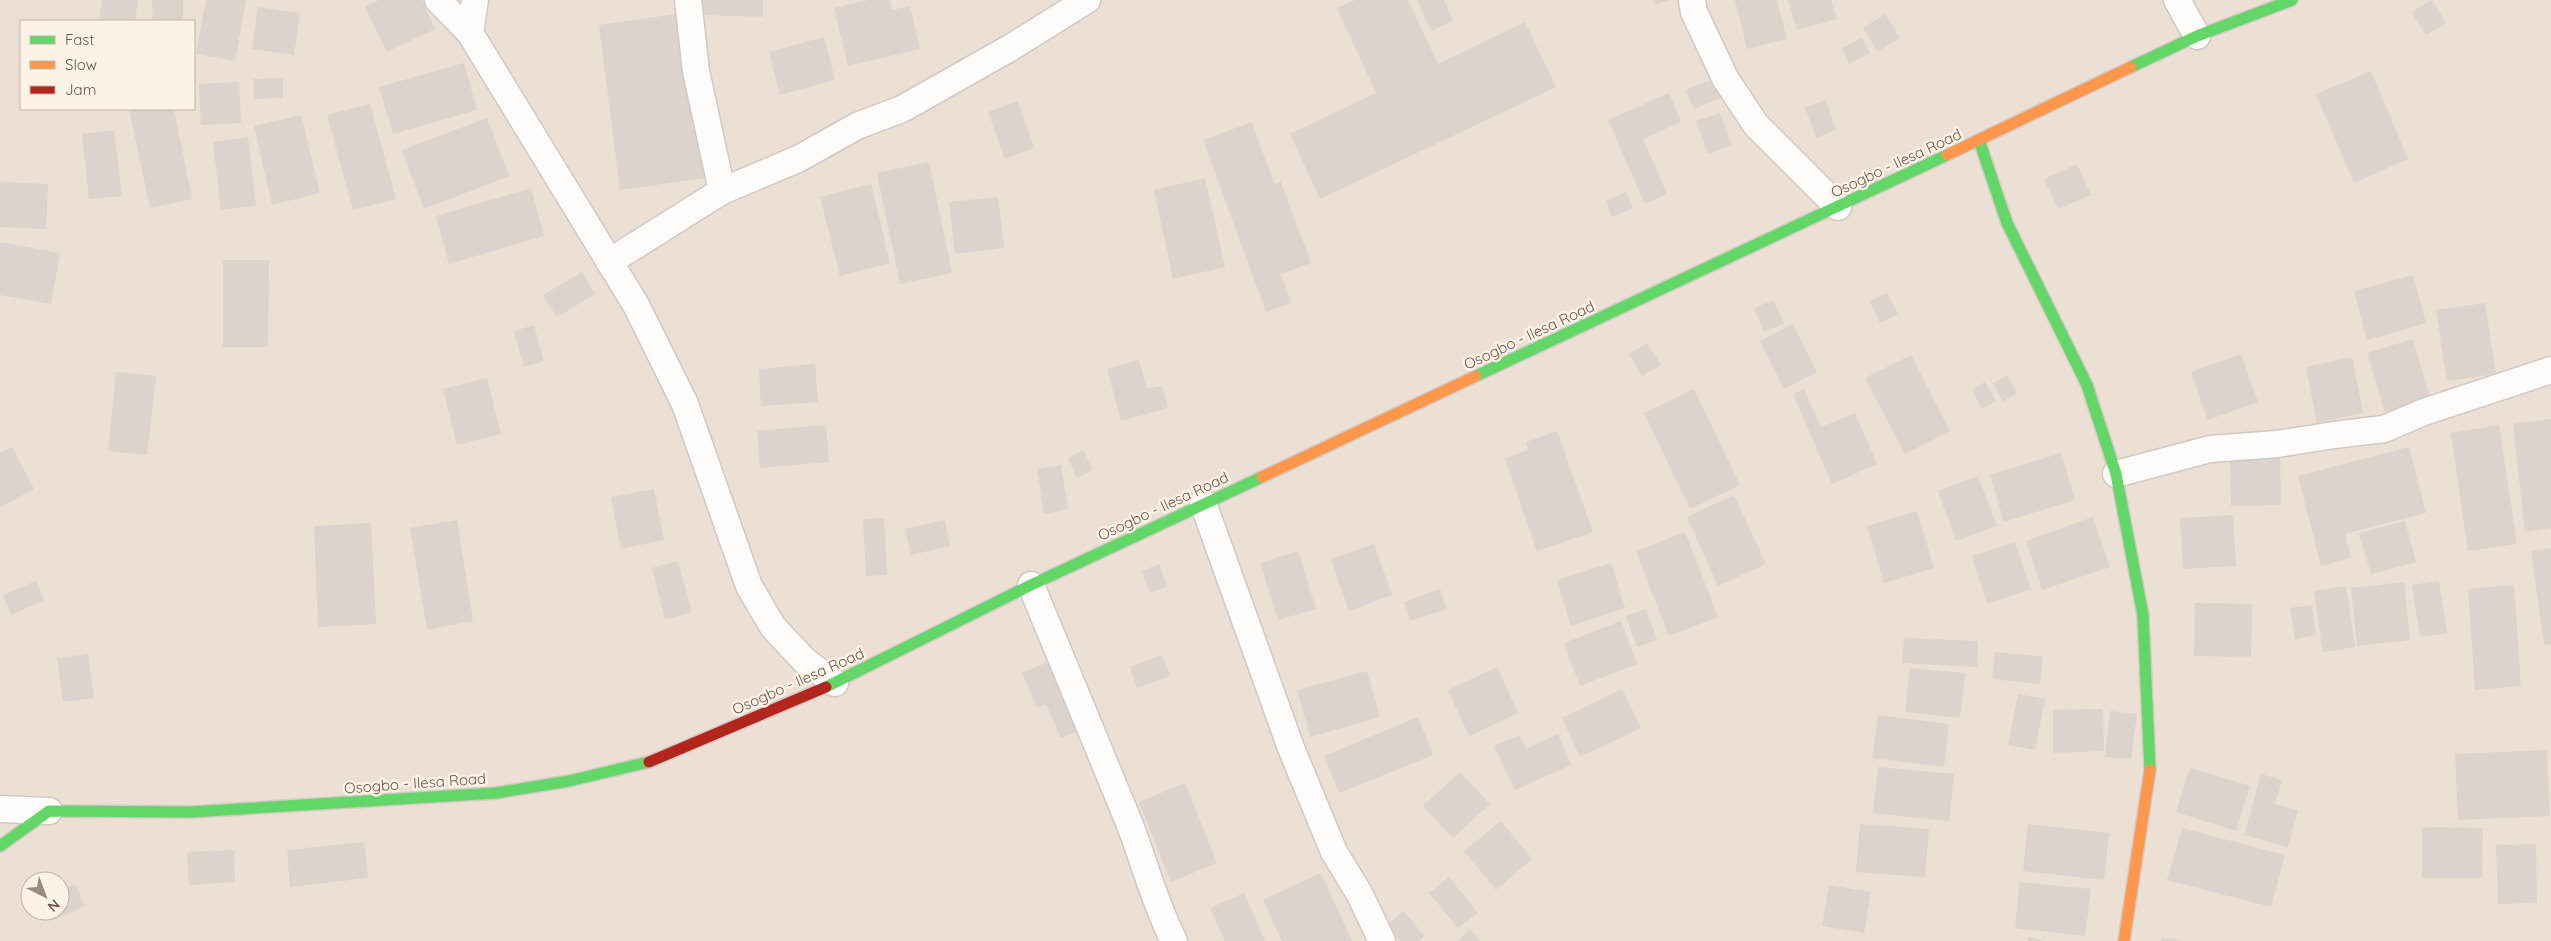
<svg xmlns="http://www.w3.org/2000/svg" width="2551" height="941" viewBox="0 0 2551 941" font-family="Quicksand,sans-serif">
  <rect width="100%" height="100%" fill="#f3ede7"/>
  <!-- residential -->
  <path fill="#ecdfd4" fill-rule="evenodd" d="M0 0H2551V941H0ZM21 21H194V109H21ZM30 881H60V911H30Z"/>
  <!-- building -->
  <g fill="#dcd3cd">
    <path d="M102 0H138L135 21H99Z"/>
    <path d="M152 0H183V21H153Z"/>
    <path d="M206 0H246L235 61 196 54Z"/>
    <path d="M379 0H422L435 29 387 52 365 7Z"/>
    <path d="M701 0H763V17L701 15Z"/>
    <path d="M868 0H890L892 10 910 6 920 49 848 66 834 8Z"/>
    <path d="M1355 0H1408L1438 64 1525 22 1556 87 1320 199 1290 134 1376 93 1337 8Z"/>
    <path d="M1417 0H1444L1453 21 1431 31Z"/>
    <path d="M1654 0H1669L1655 5Z"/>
    <path d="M1735 0H1777L1787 39 1747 49Z"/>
    <path d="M1788 0H1831L1837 19 1797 30Z"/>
    <path d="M2432 0 2446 23 2426 35 2411 12Z"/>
    <path d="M258 7 300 13 294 55 252 49Z"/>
    <path d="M683 13 704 178 620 190 599 25Z"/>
    <path d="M1885 14 1900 38 1878 52 1863 28Z"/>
    <path d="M824 37 835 80 780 95 769 52Z"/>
    <path d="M1862 38 1870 53 1849 64 1842 48Z"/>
    <path d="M464 63 477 110 393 134 379 87Z"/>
    <path d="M2371 71 2408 159 2354 183 2316 94Z"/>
    <path d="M283 78V98L254 99 253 79Z"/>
    <path d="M1713 79 1721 98 1694 109 1686 90Z"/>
    <path d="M239 82 241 123 201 125 199 84Z"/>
    <path d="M1669 93 1681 122 1643 139 1667 194 1645 204 1608 120Z"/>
    <path d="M1826 100 1836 130 1816 138 1805 107Z"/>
    <path d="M1018 101 1034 148 1005 159 988 112Z"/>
    <path d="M370 104 396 199 353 210 327 115Z"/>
    <path d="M129 109H174L192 199 150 208Z"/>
    <path d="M1720 113 1732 145 1708 154 1696 121Z"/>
    <path d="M301 115 320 193 272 205 254 126Z"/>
    <path d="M487 118 509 176 424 209 402 150Z"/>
    <path d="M1252 122 1274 184 1281 182 1311 263 1281 274 1291 303 1266 312 1203 140Z"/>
    <path d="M114 130 122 196 89 199 82 134Z"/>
    <path d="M248 137 256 206 221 210 213 142Z"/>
    <path d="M929 162 952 273 900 284 877 173Z"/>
    <path d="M2077 164 2091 195 2058 209 2044 179Z"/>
    <path d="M1205 178 1225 267 1173 279 1154 190Z"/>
    <path d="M0 182 48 184 46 229 0 227Z"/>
    <path d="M871 184 890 263 840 276 820 197Z"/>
    <path d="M531 188 544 236 449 264 436 216Z"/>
    <path d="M1626 192 1633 208 1612 217 1606 201Z"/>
    <path d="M998 197 1004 248 955 254 949 202Z"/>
    <path d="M0 242 60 253 51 304 0 295Z"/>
    <path d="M223 260H269L268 347H223Z"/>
    <path d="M582 272 595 294 557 317 543 295Z"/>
    <path d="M2413 275 2426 323 2367 340 2354 291Z"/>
    <path d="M1887 293 1898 314 1880 323 1870 301Z"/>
    <path d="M1774 300 1784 324 1764 332 1754 308Z"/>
    <path d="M2485 303 2496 374 2447 381 2436 310Z"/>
    <path d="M1793 324 1817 372 1784 389 1760 341Z"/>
    <path d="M534 325 544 361 524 367 514 331Z"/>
    <path d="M2413 339 2430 398 2385 412 2367 353Z"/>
    <path d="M1647 343 1661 365 1642 376 1629 354Z"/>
    <path d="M2241 354 2258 402 2208 420 2191 372Z"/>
    <path d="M1911 355 1950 431 1905 454 1865 378Z"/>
    <path d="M2352 357 2363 413 2317 423 2306 367Z"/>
    <path d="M1139 360 1147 389 1162 386 1168 408 1121 421 1107 369Z"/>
    <path d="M815 364 818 402 761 406 759 369Z"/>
    <path d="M116 372 156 376 147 455 108 451Z"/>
    <path d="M2007 375 2017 393 2003 402 1993 383Z"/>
    <path d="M487 378 501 434 457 445 443 389Z"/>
    <path d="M1985 382 1996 401 1982 409 1972 390Z"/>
    <path d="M1694 389 1740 485 1690 509 1644 413Z"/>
    <path d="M1804 389 1821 427 1855 413 1877 464 1832 484 1793 394Z"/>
    <path d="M2551 419V528L2525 532 2513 424Z"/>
    <path d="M826 425 829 462 760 468 757 431Z"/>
    <path d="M2499 425 2517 544 2468 551 2451 433Z"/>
    <path d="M1557 431 1593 532 1537 551 1505 458 1528 450 1526 442Z"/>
    <path d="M12 447 34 489 0 507V453Z"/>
    <path d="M2409 447 2426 513 2345 534 2351 558 2321 566 2298 476Z"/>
    <path d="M1083 450 1093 470 1077 478 1068 458Z"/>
    <path d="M2061 453 2075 500 2004 522 1990 475Z"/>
    <path d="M2280 457 2281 505 2231 506 2230 459Z"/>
    <path d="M1061 465 1068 509 1044 514 1037 469Z"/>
    <path d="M1978 476 1997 526 1956 541 1938 491Z"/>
    <path d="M654 489 664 540 621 549 611 497Z"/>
    <path d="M1734 495 1766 564 1718 586 1687 517Z"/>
    <path d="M1917 511 1934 568 1884 583 1867 526Z"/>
    <path d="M2233 515 2236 566 2183 569 2180 518Z"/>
    <path d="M2093 517 2110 567 2042 590 2026 541Z"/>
    <path d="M884 518 887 575 866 576 863 519Z"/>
    <path d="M457 520 473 621 427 630 410 528Z"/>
    <path d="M945 520 950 546 911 555 905 529Z"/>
    <path d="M2405 521 2416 562 2371 574 2359 533Z"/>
    <path d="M371 523 376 624 318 627 314 526Z"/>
    <path d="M1685 532 1718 617 1669 636 1636 551Z"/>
    <path d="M2015 542 2031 589 1987 604 1972 556Z"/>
    <path d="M1374 544 1392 595 1349 611 1331 559Z"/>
    <path d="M2551 548V644L2544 645 2531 551Z"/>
    <path d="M1298 551 1316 609 1278 620 1260 563Z"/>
    <path d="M678 561 692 612 665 620 652 568Z"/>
    <path d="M1611 563 1625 608 1571 626 1557 580Z"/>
    <path d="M1159 564 1167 586 1150 593 1142 571Z"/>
    <path d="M36 581 44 600 11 615 3 595Z"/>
    <path d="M2439 581 2447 633 2420 637 2412 585Z"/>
    <path d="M2404 582 2410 640 2357 646 2351 588Z"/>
    <path d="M2514 585 2521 686 2475 690 2468 589Z"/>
    <path d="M2346 586 2355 647 2323 652 2314 591Z"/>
    <path d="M1440 589 1447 609 1410 621 1404 602Z"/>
    <path d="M2195 603 2252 604 2251 657 2194 656Z"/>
    <path d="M2312 605 2316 635 2295 639 2290 608Z"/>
    <path d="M1646 609 1657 640 1637 647 1626 616Z"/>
    <path d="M1621 621 1637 664 1580 686 1564 643Z"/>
    <path d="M1904 638 1978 641 1977 667 1902 663Z"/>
    <path d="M1995 652 2043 657 2040 684 1992 679Z"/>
    <path d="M88 654 94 698 63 702 57 658Z"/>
    <path d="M1162 655 1170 676 1137 688 1130 667Z"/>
    <path d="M1055 659 1083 729 1061 738 1046 704 1037 708 1022 673Z"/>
    <path d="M1497 667 1518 713 1469 736 1448 690Z"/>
    <path d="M1910 668 1965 673 1960 718 1905 712Z"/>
    <path d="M1367 671 1380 717 1310 737 1297 690Z"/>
    <path d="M1622 689 1641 728 1580 757 1562 718Z"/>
    <path d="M2018 694 2045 699 2035 750 2008 745Z"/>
    <path d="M2103 709 2104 751 2053 753V710Z"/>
    <path d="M2110 711 2137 714 2131 759 2105 757Z"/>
    <path d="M1878 715 1949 724 1944 767 1872 758Z"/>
    <path d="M1418 717 1433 755 1339 793 1324 756Z"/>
    <path d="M1558 734 1571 765 1515 790 1494 746 1519 735 1526 749Z"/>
    <path d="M2547 750 2550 816 2458 820 2455 754Z"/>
    <path d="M1878 767 1954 774 1949 821 1873 813Z"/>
    <path d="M2190 768 2250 786 2236 831 2176 812Z"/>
    <path d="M1460 772 1490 804 1453 838 1423 806Z"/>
    <path d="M2261 774 2282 780 2275 804 2298 810 2288 847 2244 835Z"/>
    <path d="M1185 783 1217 863 1171 882 1139 802Z"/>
    <path d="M1501 821 1532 859 1496 890 1464 851Z"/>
    <path d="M1860 824 1929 829 1925 877 1856 872Z"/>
    <path d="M2028 824 2109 833 2104 880 2023 871Z"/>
    <path d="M2422 827 2483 828 2482 878H2422Z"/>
    <path d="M2182 828 2285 855 2271 907 2167 880Z"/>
    <path d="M364 842 368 878 290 887 287 850Z"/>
    <path d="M2536 844 2537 903 2498 904 2496 845Z"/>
    <path d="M234 850 235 882 189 885 187 852Z"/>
    <path d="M1321 873 1352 941H1282L1263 900Z"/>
    <path d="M1449 877 1478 913 1458 928 1429 893Z"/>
    <path d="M2020 882 2091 889 2085 936 2015 928Z"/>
    <path d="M75 884 85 906 54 920 50 911H60V891Z"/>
    <path d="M1829 885 1871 892 1864 933 1822 926Z"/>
    <path d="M1244 893 1265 941H1225L1210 908Z"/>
    <path d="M1404 911 1424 936 1419 941H1400L1387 925Z"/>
    <path d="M1470 929 1481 941H1458Z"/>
    <path d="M2028 937 2042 940V941H2028Z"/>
    <path d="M2161 938 2180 940V941H2161Z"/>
  </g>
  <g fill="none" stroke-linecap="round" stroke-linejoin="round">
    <!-- street casing -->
    <g stroke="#d0c9c3" stroke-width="29">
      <g id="street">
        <path d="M438 0 470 33 636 305 685 404 749 586 773 627 805 661 835 683"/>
        <path d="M688 0 696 71 722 191"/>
        <path d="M1692 0 1694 12 1725 78 1756 125 1838 207"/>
        <path d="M2177 0 2197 36"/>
        <path d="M470 33 475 0"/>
        <path d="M609 262 722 191 798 159 857 126 902 109 1010 48 1087 0"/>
        <path d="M2116 474 2210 449 2277 444 2334 435 2384 429 2424 412 2551 370"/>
        <path d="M1203 503 1291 748 1334 852 1359 893 1382 941"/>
        <path d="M1031 585C1063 664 1096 742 1128 820 1144 860 1154 902 1174 941"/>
        <path d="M0 809 49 811"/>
      </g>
    </g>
    <!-- fast casing -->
    <g stroke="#d2cac4" stroke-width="14">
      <g id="fast">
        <path d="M2131 67 2197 36 2292 0"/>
        <path d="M1979 140 2007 223 2087 385 2116 474 2143 615 2150 770"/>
        <path d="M1476 376 1947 155"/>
        <path d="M826 687 1031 585 1262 477"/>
        <path d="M0 846 49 811 191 812 496 793 569 781 649 762"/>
      </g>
    </g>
    <!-- slow casing -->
    <g stroke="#d2cac4" stroke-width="14">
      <g id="slow">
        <path d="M1947 155 2131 67"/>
        <path d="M1262 477 1476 376"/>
        <path d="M2124 941 2150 770"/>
      </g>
    </g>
    <!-- jam casing -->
    <g stroke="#d2cac4" stroke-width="14">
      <path id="jam" d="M649 762 826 687"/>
    </g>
    <!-- street -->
    <use href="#street" stroke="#fdfcfb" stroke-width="26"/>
    <!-- fast -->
    <use href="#fast" stroke="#63d668" stroke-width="11"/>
    <!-- slow -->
    <use href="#slow" stroke="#ff974d" stroke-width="11"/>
    <!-- jam -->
    <use href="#jam" stroke="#b3261e" stroke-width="11"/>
  </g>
  <g text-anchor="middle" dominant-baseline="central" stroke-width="5" stroke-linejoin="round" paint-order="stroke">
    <!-- street labels -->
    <g font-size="15" fill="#6d554b" stroke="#fdf2e6">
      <text transform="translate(1896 163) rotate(-25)">Osogbo - Ilesa Road</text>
      <text transform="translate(1529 335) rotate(-25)">Osogbo - Ilesa Road</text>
      <text transform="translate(1163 506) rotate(-25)">Osogbo - Ilesa Road</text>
      <text transform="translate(798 681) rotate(-24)">Osogbo - Ilesa Road</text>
      <text transform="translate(415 783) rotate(-4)">Osogbo - Ilesa Road</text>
    </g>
  </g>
  <!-- legend -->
  <rect x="20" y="20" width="175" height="90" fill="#fdf2e6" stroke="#c3b3a8"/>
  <rect x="30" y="36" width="25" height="8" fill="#63d668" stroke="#c3b3a8"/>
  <text x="65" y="45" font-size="15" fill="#6d554b">Fast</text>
  <rect x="30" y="61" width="25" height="8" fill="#ff974d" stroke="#c3b3a8"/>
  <text x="65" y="70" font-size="15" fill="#6d554b">Slow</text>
  <rect x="30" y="86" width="25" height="8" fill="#b3261e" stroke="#c3b3a8"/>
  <text x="65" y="95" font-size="15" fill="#6d554b">Jam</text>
  <!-- north arrow -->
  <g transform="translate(45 896) rotate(138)"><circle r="24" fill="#fdf2e6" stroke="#c3b3a8"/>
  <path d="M0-4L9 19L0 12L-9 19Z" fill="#9c8a82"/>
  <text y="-8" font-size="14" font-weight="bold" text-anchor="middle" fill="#6d554b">N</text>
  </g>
</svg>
